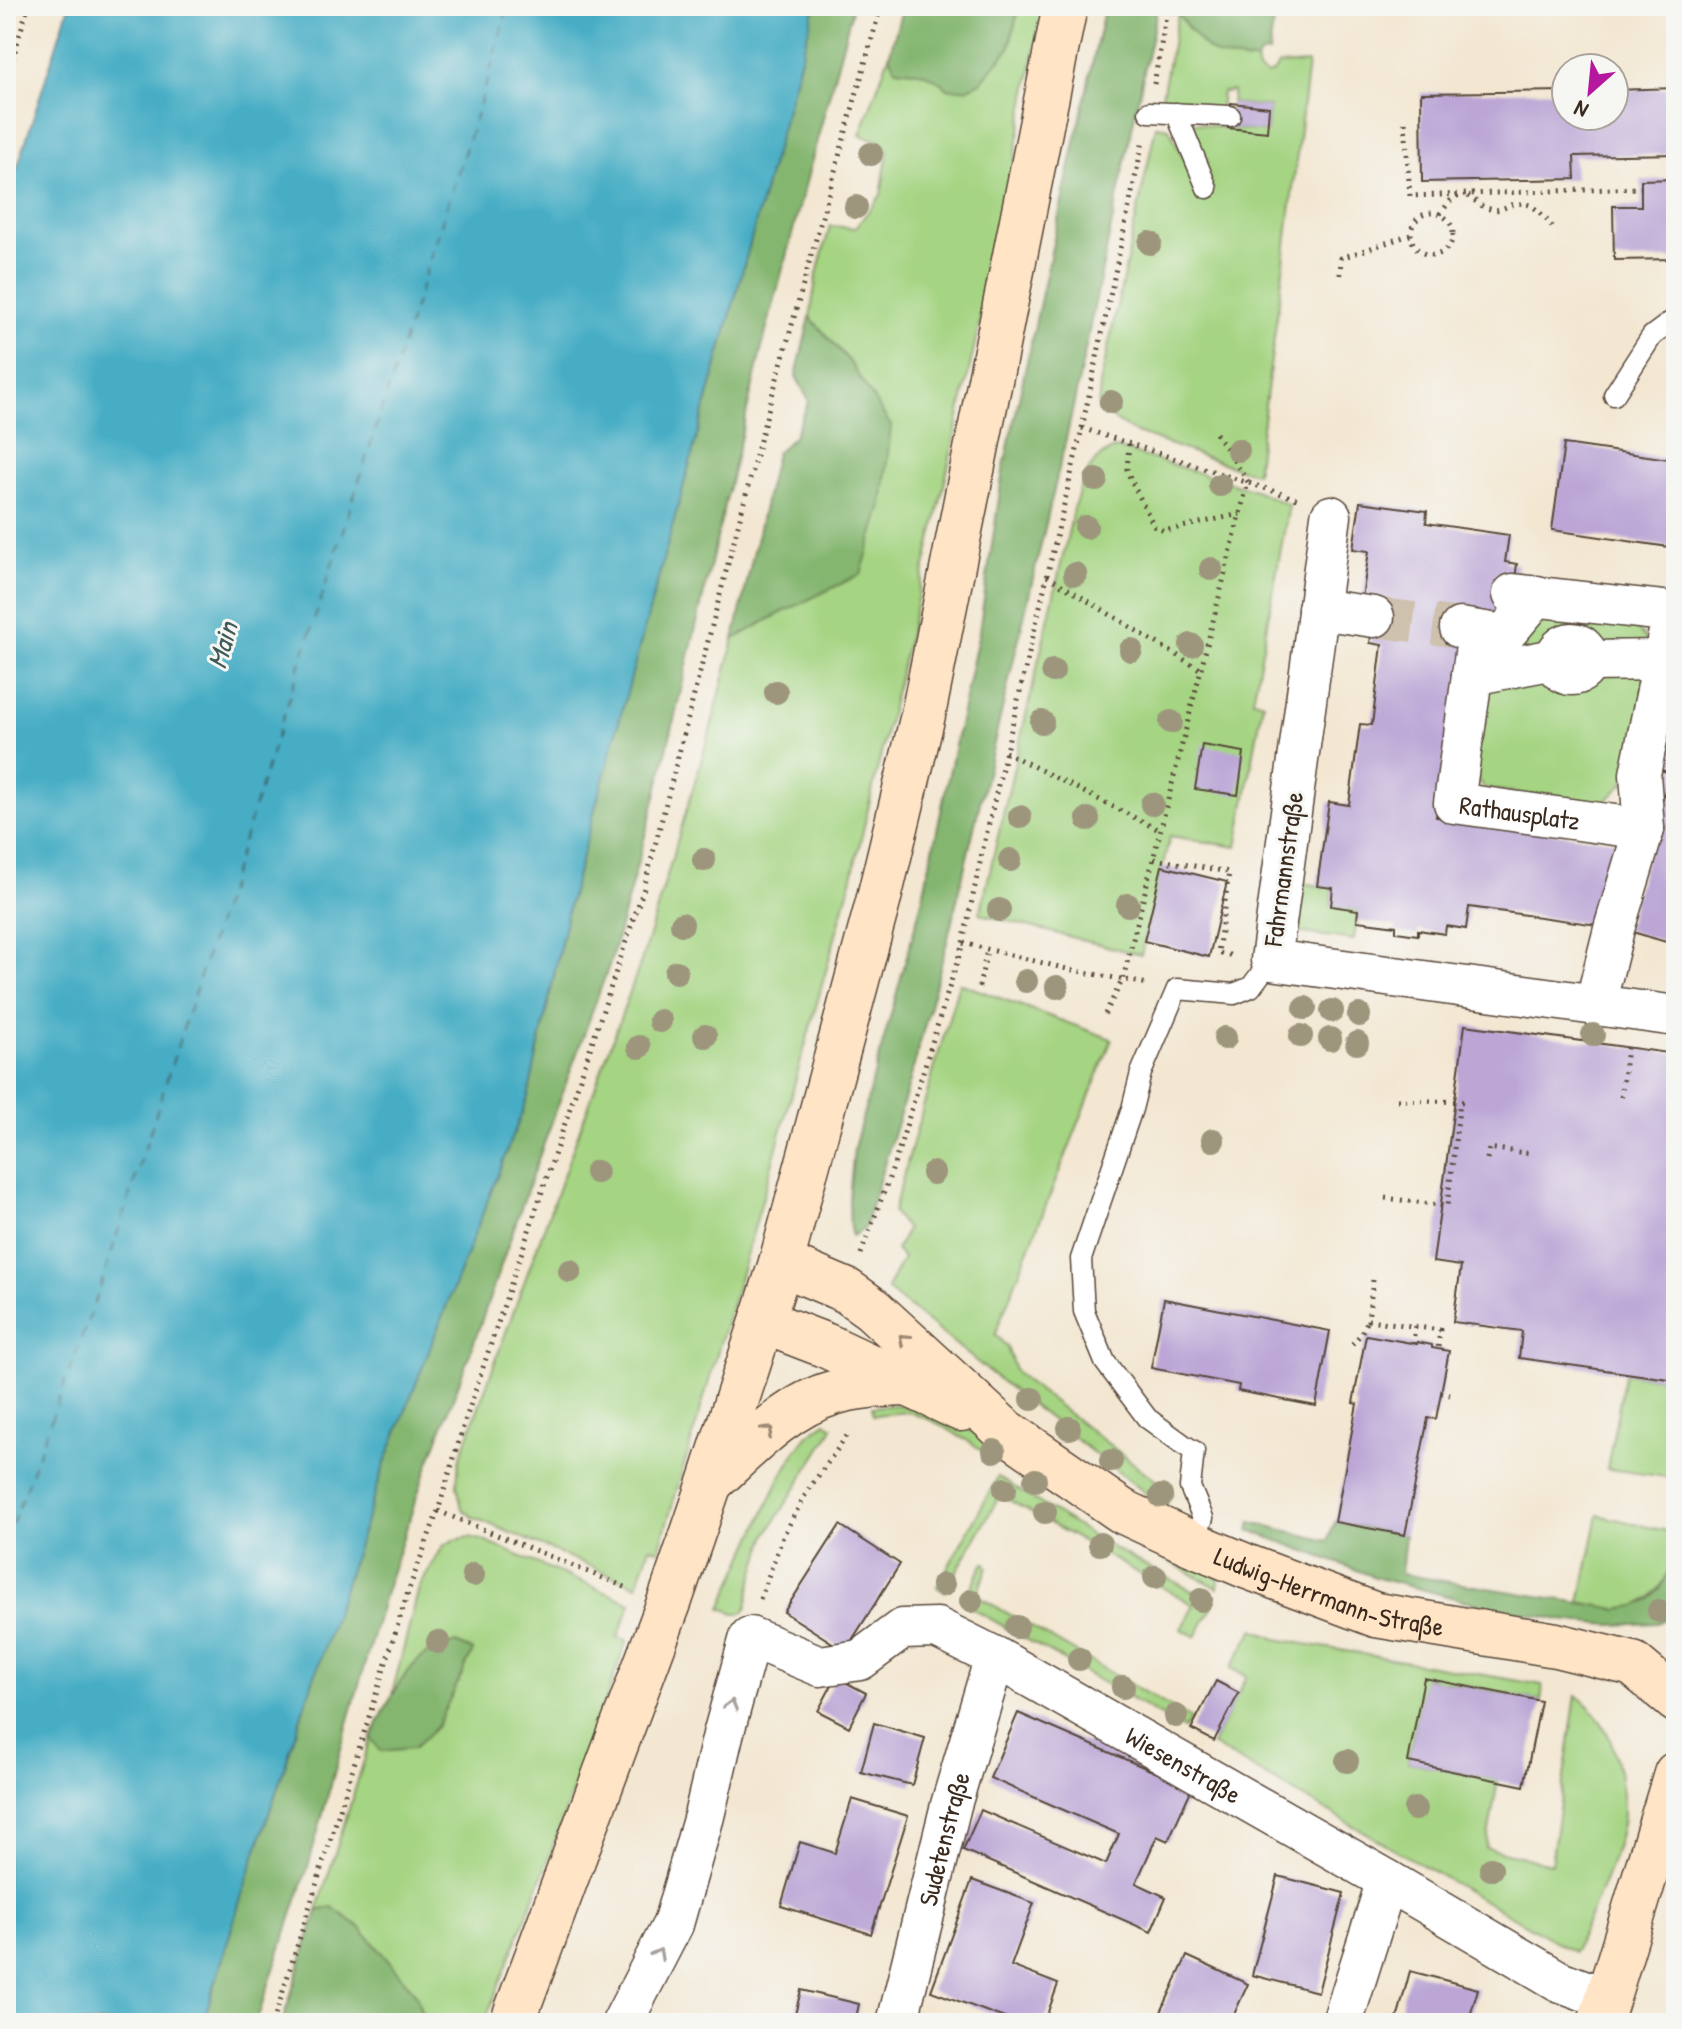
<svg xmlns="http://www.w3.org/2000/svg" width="1682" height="2029" viewBox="0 0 1682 2029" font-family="'Patrick Hand',sans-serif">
  <rect width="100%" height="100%" fill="#f6f6f2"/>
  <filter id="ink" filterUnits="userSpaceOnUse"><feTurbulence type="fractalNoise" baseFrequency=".0125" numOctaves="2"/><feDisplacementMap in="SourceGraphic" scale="16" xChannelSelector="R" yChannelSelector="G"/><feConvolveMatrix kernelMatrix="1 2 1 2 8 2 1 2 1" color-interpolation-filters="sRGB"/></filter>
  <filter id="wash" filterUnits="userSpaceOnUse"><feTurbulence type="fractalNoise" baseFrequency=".006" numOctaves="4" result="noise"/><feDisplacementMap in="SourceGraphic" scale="32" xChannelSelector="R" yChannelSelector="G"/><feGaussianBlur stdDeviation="1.8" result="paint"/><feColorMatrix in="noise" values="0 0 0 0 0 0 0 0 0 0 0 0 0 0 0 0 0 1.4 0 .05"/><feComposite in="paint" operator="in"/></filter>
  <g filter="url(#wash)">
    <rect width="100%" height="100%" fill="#f3e7d2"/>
    <!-- green -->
    <g fill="#a5d482" stroke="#707f50" stroke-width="2">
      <path d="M1019 6H1043L1010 183 943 490 852 877 756 1222 659 1550 650 1547 637 1586 473 1517 462 1509 457 1484 459 1461 642 959 711 728 734 639 775 616 849 361 810 317 817 274 830 226 855 228 881 195 888 150 879 141 860 135 889 56 896 69C920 71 930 72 948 89L1009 49Z"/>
      <path d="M1178 14 1189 29 1240 60 1256 61 1258 70 1267 75 1274 72 1278 65 1308 63 1283 270 1256 473 1240 469 1134 432 1098 409 1100 385 1156 126 1169 128 1200 194 1189 122 1228 128 1267 132 1269 107 1231 103 1233 91 1222 92 1220 109 1161 101Z"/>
      <path d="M1117 448 1255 490 1289 505 1253 700 1263 703 1237 847 1170 836 1141 955 980 914 1074 508C1082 482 1088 457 1117 448Z"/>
      <path d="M1582 609 1625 616 1646 639V654L1588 643 1579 639H1567L1493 664C1509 640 1521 613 1555 623Z"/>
      <path d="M1649 667 1625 782 1601 806 1484 788 1470 770 1482 681 1560 678C1571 681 1577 681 1586 674Z"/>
      <path d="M1302 883 1333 888 1331 906 1358 910 1354 940 1295 932Z"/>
      <path d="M959 983 1112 1039 995 1334 1007 1347 1016 1373 1172 1493 1165 1508 1002 1382 887 1289 903 1258 896 1250 907 1229 893 1212Z"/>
      <path d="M1625 1373 1676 1380V1478L1607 1469Z"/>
      <path d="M897 1405C930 1409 953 1421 983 1437L1218 1578V1588L1072 1509 968 1441 933 1421 909 1412 873 1415 872 1407Z"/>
      <path d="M826 1422 833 1427 829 1435 767 1534 751 1585 747 1607 743 1613H735L721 1608 778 1482 795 1452 808 1435Z"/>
      <path d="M998 1477 1104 1543 1214 1603 1196 1637 1181 1629 1194 1605 1000 1495 945 1592 937 1587Z"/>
      <path d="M1598 1515 1676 1533C1676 1568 1658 1609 1618 1609 1606 1609 1592 1604 1580 1602Z"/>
      <path d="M470 1537 484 1541 631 1603 618 1637 627 1640 540 1882 484 2023H424L416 1994 332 1907 317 1911 371 1738 381 1751 418 1662 392 1694 419 1588 443 1546 454 1540Z"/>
      <path d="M986 1563 988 1568 976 1595 1191 1719 1184 1729 968 1606 969 1592 983 1564Z"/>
      <path d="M1254 1629 1276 1639 1543 1685 1541 1701 1425 1678 1408 1762 1498 1780 1486 1848 1551 1864 1576 1695C1606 1717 1618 1751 1621 1787 1623 1799 1624 1812 1622 1824 1613 1868 1591 1910 1574 1952L1212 1745 1247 1676 1231 1668Z"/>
    </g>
    <!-- forest -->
    <g fill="#84b670" stroke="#607047" stroke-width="2">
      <path d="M815 6H853L763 343 656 796 611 960 531 1179 476 1337 420 1487 384 1595 307 1870 256 2023H203L239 1904 385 1463 528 1097 570 900Z"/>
      <path d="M903 6H1019L1009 49 980 83 966 89H948C930 72 919 71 896 69L889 56Z"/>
      <path d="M1105 6H1275L1269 53 1261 54 1256 61C1243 60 1224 60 1212 52 1200 45 1187 26 1178 14L1157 10 1069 426 948 938 909 1084 864 1229 852 1236 850 1228 849 1198 854 1148 922 901 979 632 1003 471Z"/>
      <path d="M810 317 849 361 891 426 882 505 861 574 775 616 734 639 776 453 794 436 809 401 796 376Z"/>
      <path d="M1251 1522 1328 1541 1335 1522 1405 1535 1401 1574 1618 1609C1625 1607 1636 1607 1643 1603 1666 1592 1670 1566 1676 1544V1612L1670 1617 1657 1623 1611 1625 1561 1620 1486 1606 1378 1578 1249 1530Z"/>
      <path d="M456 1643 473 1651 437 1726 414 1748 381 1751 371 1738C384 1711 404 1664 432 1651 440 1648 449 1646 456 1643Z"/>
      <path d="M332 1907 361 1928 416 1994 424 2023H282L317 1911Z"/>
    </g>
    <!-- water -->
    <path fill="#46adc5" stroke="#406c72" stroke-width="2" d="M69 6H815L570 900 528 1097 385 1463 239 1904 203 2023H6V203Z"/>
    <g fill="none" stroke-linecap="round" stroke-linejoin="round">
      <!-- ferry -->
      <path stroke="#3f5858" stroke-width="2" stroke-dasharray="10 8" stroke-linecap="butt" d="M6 1541 100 1288 490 72 508 6"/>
    </g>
    <g id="blocks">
      <!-- building -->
      <g fill="#bba6d6">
        <path d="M1388 6H1418L1419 12 1388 13Z"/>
        <path d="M1676 88V154L1574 156 1575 179 1422 182 1421 93 1566 91V116H1614V90Z"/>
        <path d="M1231 103 1269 107 1267 132 1228 128Z"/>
        <path d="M1676 179V259L1614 260 1613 206H1641V180Z"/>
        <path d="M1564 444 1676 460V548L1552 530Z"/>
        <path d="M1360 502 1427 511 1426 523 1509 535 1505 562 1517 564 1510 618 1447 736 1436 817 1628 843 1604 926 1469 907 1466 929 1446 926 1445 934 1418 930V935L1396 932V926L1357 921 1358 910 1331 906 1333 888 1317 886 1329 802 1349 805 1360 724 1372 725 1382 645 1370 643 1376 600 1362 598 1369 551 1353 549Z"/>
        <path d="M1675 710 1676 711V945L1626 930 1670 773 1658 769Z"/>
        <path d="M1202 745 1244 752 1238 795 1195 789Z"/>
        <path d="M1162 866 1227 882 1209 957 1144 941Z"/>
        <path d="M1465 1025 1676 1054V1380L1519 1358 1522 1331 1453 1322 1461 1266 1433 1262Z"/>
        <path d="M1164 1299 1330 1331 1316 1406 1238 1391 1239 1385 1151 1368Z"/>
        <path d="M1366 1335 1417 1344V1342L1432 1345V1348L1449 1351 1436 1419 1428 1418 1405 1535 1335 1522 1357 1404 1353 1403Z"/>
        <path d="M840 1525 900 1564 845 1651 784 1612Z"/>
        <path d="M836 1677 866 1693 849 1727 818 1711Z"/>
        <path d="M1424 1678 1541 1701 1524 1786 1408 1762Z"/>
        <path d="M1216 1681 1239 1693 1214 1741 1191 1729Z"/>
        <path d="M1018 1713 1192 1788 1168 1841 1157 1836 1136 1883 1166 1897 1151 1932 963 1850 981 1810 1106 1864 1119 1834 990 1778Z"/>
        <path d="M874 1723 925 1738 912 1785 861 1772Z"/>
        <path d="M852 1799 908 1816 871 1934 781 1906 800 1842 835 1853Z"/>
        <path d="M1278 1876 1344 1893 1318 1992 1252 1975Z"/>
        <path d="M972 1880 1034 1903 1011 1966 1058 1984 1044 2023H1018L931 1991Z"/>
        <path d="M1187 1956 1248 1984 1230 2023H1156Z"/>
        <path d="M1410 1971 1478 1989 1468 2023H1396Z"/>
        <path d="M801 1990 859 2004 855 2023H793Z"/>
      </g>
    </g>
  </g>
  <g filter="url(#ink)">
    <use href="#blocks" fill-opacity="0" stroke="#574639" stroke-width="2"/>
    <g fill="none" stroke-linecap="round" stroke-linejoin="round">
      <!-- street-tunnel -->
      <path stroke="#cec1ae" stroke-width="40" stroke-dasharray="40 20" stroke-linecap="butt" d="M1374 617 1460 628"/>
      <!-- lane casing -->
      <g stroke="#574639" stroke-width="23">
        <g id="lane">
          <path d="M1149 112 1230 116"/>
          <path d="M1176 113 1207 188"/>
          <path d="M1614 395 1652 336 1676 318"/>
          <path d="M1193 1544 1203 1518 1190 1487 1194 1451 1184 1445 1147 1418 1105 1362 1084 1311 1081 1259 1132 1109 1141 1073 1177 989 1234 994 1251 987 1271 960"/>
        </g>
      </g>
      <!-- street casing -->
      <g stroke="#574639" stroke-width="43">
        <g id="street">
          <path d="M1331 516 1271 960 1676 1016"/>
          <path d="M1513 594 1673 612 1640 774 1644 829 1614 929 1595 1005"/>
          <path d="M1318 609 1374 617"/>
          <path d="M1460 628 1504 635 1537 596"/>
          <circle cx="1572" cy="659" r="16"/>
          <path d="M1589 661 1663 660"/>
          <path d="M1472 675 1555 659"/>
          <path d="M1464 735 1478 631"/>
          <path id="s1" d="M1462 744 1454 803 1644 829"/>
          <path id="s2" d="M622 2023 673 1924 704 1816 723 1735 750 1637 820 1666 860 1660 902 1629 937 1628 995 1657 1387 1880 1559 1981 1607 1999"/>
          <path id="s3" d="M897 2023 951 1805 995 1657"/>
          <path d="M1342 2023 1387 1880"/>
        </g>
      </g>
      <!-- secondary casing -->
      <g stroke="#574639" stroke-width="47">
        <g id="secondary">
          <path id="s4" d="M781 1263 847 1291 871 1308 1003 1429 1122 1511 1193 1544 1248 1567 1376 1615 1556 1645 1633 1664 1676 1700"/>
          <path d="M762 1321 827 1346 961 1409"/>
          <path d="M712 1481C747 1449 786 1406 833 1393 857 1385 883 1385 908 1384"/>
          <path d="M512 2023 670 1600 710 1483 781 1263 878 902 923 715 1065 6"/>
          <path d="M1600 2023 1676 1774"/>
        </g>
      </g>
      <!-- path -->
      <g stroke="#574639" stroke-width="5" stroke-dasharray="2 6" stroke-linecap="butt">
        <path d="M6 82 28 6"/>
        <path d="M1154 84 1168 6"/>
        <path d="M1405 122 1410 196 1641 188"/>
        <path d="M1468 196C1475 200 1482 208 1490 209 1499 212 1506 206 1515 204 1534 200 1545 218 1555 231"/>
        <circle cx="1432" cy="234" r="21"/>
        <path d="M1440 214 1450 201 1459 195"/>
        <path d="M1340 275 1341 258 1410 235"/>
        <path d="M1082 428 1297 499"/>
        <path d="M1129 444 1127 469 1130 478 1154 526 1164 531 1240 514"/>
        <path d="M1047 576 1201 670"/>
        <path d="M1005 752 1161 831"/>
        <path d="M1154 859 1229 872 1218 953 1230 955"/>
        <path d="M963 943 1071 970 1148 984"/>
        <path d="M979 987 987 950"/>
        <path d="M1105 1014 1123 979 1248 482 1213 429"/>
        <path d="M1621 1097 1627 1048"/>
        <path d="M1397 1100 1468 1102"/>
        <path d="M1487 1159 1489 1148 1533 1154"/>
        <path d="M1385 1198 1447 1206 1460 1102"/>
        <path d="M861 1254 894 1165 963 943 982 853 1082 428 1143 141"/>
        <path d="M1373 1280 1368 1320 1440 1330 1438 1348"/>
        <path d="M1352 1344 1361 1334 1368 1320"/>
        <path d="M1413 1344 1415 1326"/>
        <path d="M1441 1393 1450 1395"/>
        <path d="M438 1511 630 1589"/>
        <path d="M760 1599 783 1536 808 1490 849 1433"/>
        <path d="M273 2023 409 1589 438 1511 464 1424 644 888 764 425 881 6"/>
      </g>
      <!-- lane -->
      <use href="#lane" stroke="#fff" stroke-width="20"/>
      <!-- street -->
      <use href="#street" stroke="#fff" stroke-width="40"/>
      <!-- secondary -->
      <use href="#secondary" stroke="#ffe4c6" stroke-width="44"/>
    </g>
    <!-- trees -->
    <g fill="#9d967d">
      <circle cx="871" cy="154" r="12"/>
      <circle cx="856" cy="207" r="12"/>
      <circle cx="1150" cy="243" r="12"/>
      <circle cx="1111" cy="402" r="12"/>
      <circle cx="1238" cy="450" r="12"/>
      <circle cx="1096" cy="480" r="12"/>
      <circle cx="1220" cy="485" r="12"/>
      <circle cx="1086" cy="527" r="12"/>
      <circle cx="1211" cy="569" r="12"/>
      <circle cx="1075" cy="574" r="12"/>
      <circle cx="1191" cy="645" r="12"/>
      <circle cx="1131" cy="650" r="12"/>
      <circle cx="1053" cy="671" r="12"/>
      <circle cx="776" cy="692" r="12"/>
      <circle cx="1042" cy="722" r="12"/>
      <circle cx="1171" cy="722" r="12"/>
      <circle cx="1152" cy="804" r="12"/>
      <circle cx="1020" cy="817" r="12"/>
      <circle cx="1088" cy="819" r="12"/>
      <circle cx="704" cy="860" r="12"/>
      <circle cx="1010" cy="860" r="12"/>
      <circle cx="1128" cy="905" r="12"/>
      <circle cx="999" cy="910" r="12"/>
      <circle cx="682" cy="924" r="12"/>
      <circle cx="676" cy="972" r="12"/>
      <circle cx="1026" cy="981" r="12"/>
      <circle cx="1057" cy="987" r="12"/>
      <circle cx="1305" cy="1008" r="12"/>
      <circle cx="1332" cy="1011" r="12"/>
      <circle cx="1359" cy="1015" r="12"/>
      <circle cx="660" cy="1021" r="12"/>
      <circle cx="1593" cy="1035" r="12"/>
      <circle cx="705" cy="1036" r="12"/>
      <circle cx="1301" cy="1036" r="12"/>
      <circle cx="1225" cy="1038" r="12"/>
      <circle cx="1330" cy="1039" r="12"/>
      <circle cx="1357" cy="1043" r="12"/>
      <circle cx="639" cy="1047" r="12"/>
      <circle cx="1213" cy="1140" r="12"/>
      <circle cx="596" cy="1172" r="12"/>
      <circle cx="933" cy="1173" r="12"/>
      <circle cx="570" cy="1271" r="12"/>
      <circle cx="1032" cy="1399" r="12"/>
      <circle cx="1069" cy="1428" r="12"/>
      <circle cx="994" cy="1451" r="12"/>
      <circle cx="1111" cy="1461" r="12"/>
      <circle cx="1035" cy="1480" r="12"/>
      <circle cx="1005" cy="1489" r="12"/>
      <circle cx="1161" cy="1496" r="12"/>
      <circle cx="1045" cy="1512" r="12"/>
      <circle cx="1100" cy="1544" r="12"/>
      <circle cx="473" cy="1575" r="12"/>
      <circle cx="1155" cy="1577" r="12"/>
      <circle cx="943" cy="1585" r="12"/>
      <circle cx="1201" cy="1600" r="12"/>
      <circle cx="971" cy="1601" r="12"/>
      <circle cx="1659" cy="1611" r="12"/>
      <circle cx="1017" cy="1627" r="12"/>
      <circle cx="438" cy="1642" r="12"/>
      <circle cx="1079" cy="1659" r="12"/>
      <circle cx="1123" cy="1687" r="12"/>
      <circle cx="1176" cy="1716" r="12"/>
      <circle cx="1347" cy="1761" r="12"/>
      <circle cx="1415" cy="1809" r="12"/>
      <circle cx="1491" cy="1869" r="12"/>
    </g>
    <!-- one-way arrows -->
    <defs><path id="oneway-chevron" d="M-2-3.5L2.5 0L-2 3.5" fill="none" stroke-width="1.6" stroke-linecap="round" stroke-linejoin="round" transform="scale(2)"/></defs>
    <g stroke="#9d8772">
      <use href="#oneway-chevron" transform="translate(904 1339) rotate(-138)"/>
      <use href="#oneway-chevron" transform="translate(768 1431) rotate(-39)"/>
    </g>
    <g stroke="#a79f9a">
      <use href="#oneway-chevron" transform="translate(731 1705) rotate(-75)"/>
      <use href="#oneway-chevron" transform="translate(658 1954) rotate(-62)"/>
    </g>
  </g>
  <g text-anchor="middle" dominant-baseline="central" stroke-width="6" stroke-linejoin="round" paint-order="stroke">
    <!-- street labels -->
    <g font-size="26" fill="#3b2a1e" stroke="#f6f6f2">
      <text stroke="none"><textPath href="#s1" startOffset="126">Rathausplatz</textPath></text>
      <text transform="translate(1283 869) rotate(-82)">Fahrmannstraße</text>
      <text stroke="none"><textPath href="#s4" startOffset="648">Ludwig-Herrmann-Straße</textPath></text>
      <text stroke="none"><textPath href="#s2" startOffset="894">Wiesenstraße</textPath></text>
      <text stroke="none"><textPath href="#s3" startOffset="190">Sudetenstraße</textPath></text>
    </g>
    <!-- water labels -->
    <g font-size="28" font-style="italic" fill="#3f5858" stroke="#f6f6f2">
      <text transform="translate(222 645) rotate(-74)">Main</text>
    </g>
  </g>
  <!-- margin -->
  <rect width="1682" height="2029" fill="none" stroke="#f6f6f2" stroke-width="32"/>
  <!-- north arrow -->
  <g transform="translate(1590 92) rotate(207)"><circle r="38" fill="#f6f6f2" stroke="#aba49d" stroke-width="2"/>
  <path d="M0-6L14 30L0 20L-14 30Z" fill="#b5179e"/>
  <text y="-12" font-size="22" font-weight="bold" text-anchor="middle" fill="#3b2a1e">N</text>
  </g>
</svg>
